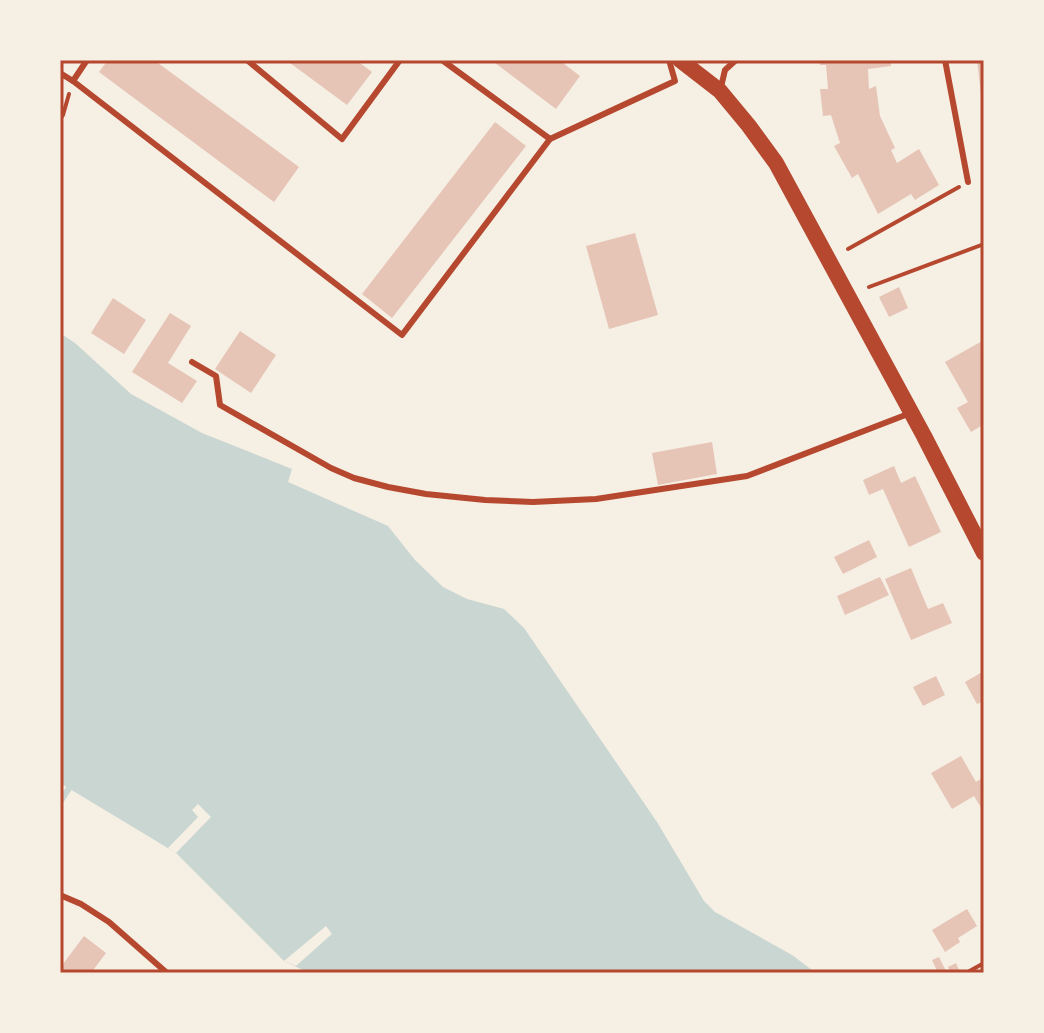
<svg xmlns="http://www.w3.org/2000/svg" width="1044" height="1033" viewBox="0 0 1044 1033" font-family="Montserrat,sans-serif">
  <rect width="100%" height="100%" fill="#f6efe4"/>
  <!-- water -->
  <path fill="#c9d6d2" d="M60 333 75 343 131 394 202 433 292 469 288 482 388 526 415 560 443 587 467 599 504 609 524 628 657 822 704 901 715 912 792 955 816 973H309L284 961 176 853 60 783Z"/>
  <!-- pier -->
  <g fill="#f6efe4">
    <path d="M198 804 211 817 176 853 168 848 198 817 192 810Z"/>
    <path d="M326 926 332 934 296 966 284 961Z"/>
  </g>
  <g fill="none" stroke-linecap="round" stroke-linejoin="round">
    <!-- stream -->
    <path stroke="#c9d6d2" stroke-width="6" d="M60 802 73 782"/>
  </g>
  <!-- building -->
  <g fill="#e6c5b7">
    <path d="M108 60H154L299 167 274 202 99 72Z"/>
    <path d="M286 60H356L372 72 347 105Z"/>
    <path d="M491 60H559L580 76 556 109Z"/>
    <path d="M819 60H891V66L868 69 869 89 876 86 880 116 895 148 891 150 897 163 919 149 939 185 915 200 911 194 878 214 858 174 852 178 834 146 840 143 831 115 823 116 820 89H828L826 65H820Z"/>
    <path d="M977 60H984V103H982Z"/>
    <path d="M495 122 526 146 392 318 362 294Z"/>
    <path d="M635 233 658 315 609 329 586 246Z"/>
    <path d="M899 287 908 308 889 317 879 297Z"/>
    <path d="M113 298 146 320 124 354 91 333Z"/>
    <path d="M170 313 191 326 168 363 197 381 182 403 132 372Z"/>
    <path d="M240 331 276 355 251 393 215 369Z"/>
    <path d="M984 340V432L981 426 971 432 957 408 968 402 945 362Z"/>
    <path d="M712 442 717 474 658 485 652 453Z"/>
    <path d="M894 466 901 483 915 476 941 532 909 547 883 489 869 495 863 480Z"/>
    <path d="M869 540 877 557 843 574 834 557Z"/>
    <path d="M911 568 928 609 943 603 952 623 911 640 885 579Z"/>
    <path d="M880 577 889 595 845 615 837 596Z"/>
    <path d="M984 671V701L977 704 965 682Z"/>
    <path d="M936 676 945 695 923 706 913 687Z"/>
    <path d="M961 756 976 782 984 777V808L982 809 974 796 952 809 931 773Z"/>
    <path d="M967 909 977 926 958 938 960 942 945 952 932 930Z"/>
    <path d="M84 936 106 953 91 973H60V968Z"/>
    <path d="M939 957 947 973H938L932 960Z"/>
    <path d="M956 963 960 972 951 973 948 967Z"/>
  </g>
  <g fill="none" stroke-linecap="round" stroke-linejoin="round">
    <!-- path -->
    <g stroke="#b5482f" stroke-width="4">
      <path d="M60 119 63 115 69 94"/>
      <path d="M848 249 959 187"/>
      <path d="M869 287 984 244"/>
      <path d="M966 973 984 963"/>
    </g>
    <!-- service -->
    <g stroke="#b5482f" stroke-width="6">
      <path d="M247 60 342 139 400 60"/>
      <path d="M442 60 550 139"/>
      <path d="M945 60 968 182"/>
      <path d="M60 73 73 81 402 335 550 139 675 81 669 60"/>
      <path d="M73 81 87 60"/>
      <path d="M721 87 725 70 736 60"/>
      <path d="M192 362 216 376 220 405 331 468 354 478 388 487 426 494 485 500 533 502 596 499 747 476 908 414"/>
      <path d="M60 895 81 904 109 922 167 973"/>
    </g>
    <!-- secondary -->
    <path stroke="#b5482f" stroke-width="16" d="M680 60 720 91 749 126 776 163 924 436 984 553"/>
  </g>
  <!-- border -->
  <rect width="1044" height="1033" fill="none" stroke="#f6efe4" stroke-width="124"/>
  <rect x="62" y="62" width="920" height="909" fill="none" stroke="#b5482f" stroke-width="3"/>
</svg>
